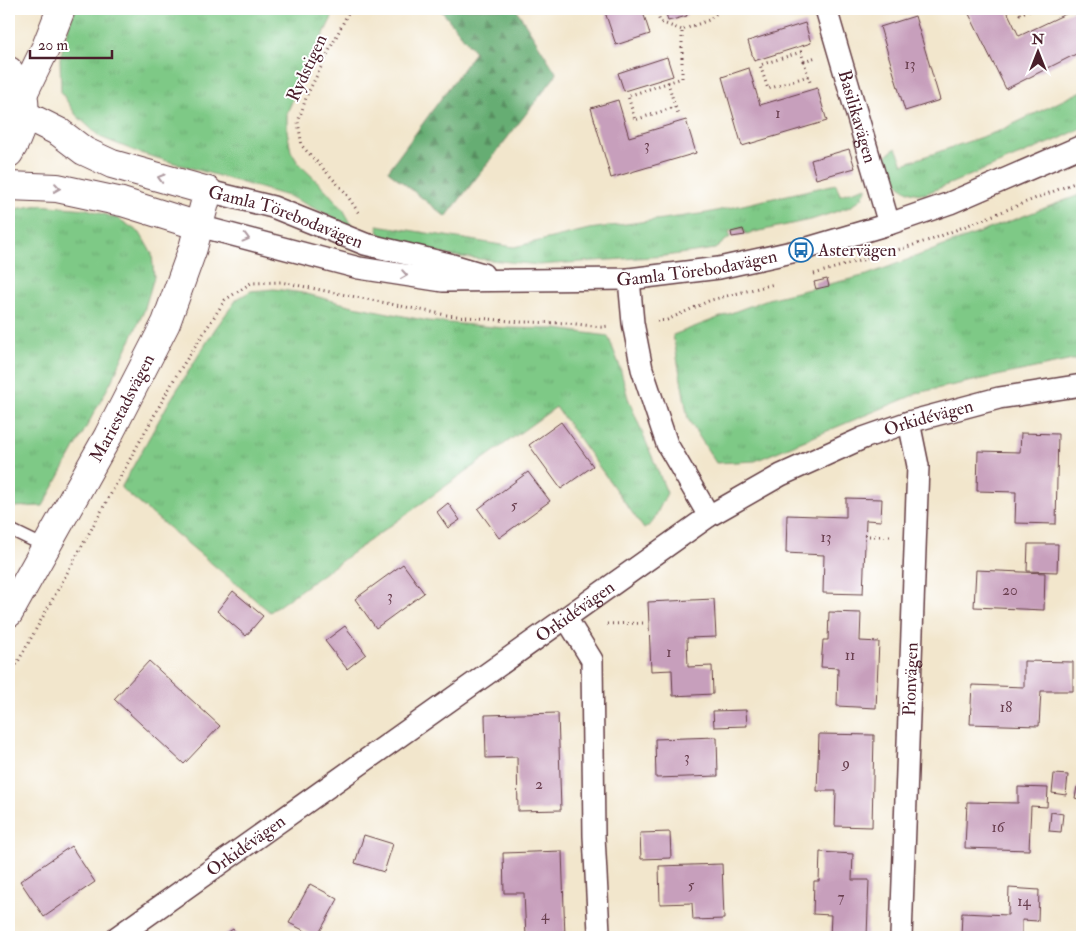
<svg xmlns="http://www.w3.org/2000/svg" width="1091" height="946" viewBox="0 0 1091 946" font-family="'IM FELL Double Pica',serif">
  <defs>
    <pattern id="grass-tufts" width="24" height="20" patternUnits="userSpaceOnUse" patternTransform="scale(1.25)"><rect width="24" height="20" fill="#7ec986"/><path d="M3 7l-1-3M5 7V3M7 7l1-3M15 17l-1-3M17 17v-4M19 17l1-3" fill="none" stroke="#6eac74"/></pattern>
    <pattern id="forest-firs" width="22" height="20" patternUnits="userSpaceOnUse" patternTransform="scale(1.25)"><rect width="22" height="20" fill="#66ad73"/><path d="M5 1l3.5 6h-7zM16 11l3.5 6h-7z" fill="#568c5f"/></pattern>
  </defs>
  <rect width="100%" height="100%" fill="#fff"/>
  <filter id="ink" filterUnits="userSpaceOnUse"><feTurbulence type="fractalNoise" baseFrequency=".02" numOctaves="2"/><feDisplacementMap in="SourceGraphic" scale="10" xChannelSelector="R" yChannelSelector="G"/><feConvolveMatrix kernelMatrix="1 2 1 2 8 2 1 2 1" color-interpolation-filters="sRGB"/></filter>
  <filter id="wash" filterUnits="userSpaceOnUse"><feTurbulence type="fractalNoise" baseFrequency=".0096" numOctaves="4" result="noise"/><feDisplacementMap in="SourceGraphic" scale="20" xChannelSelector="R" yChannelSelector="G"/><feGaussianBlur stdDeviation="1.12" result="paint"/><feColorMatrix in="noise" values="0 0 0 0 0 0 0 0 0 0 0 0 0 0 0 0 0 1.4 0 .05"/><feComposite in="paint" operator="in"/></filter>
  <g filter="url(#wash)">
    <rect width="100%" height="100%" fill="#f2e6cc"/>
    <!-- grass -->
    <g fill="url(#grass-tufts)" stroke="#647458">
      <path d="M76 9H336L300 83 287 113V131L291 151 298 163 323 187 343 209 353 227 291 197 140 153 100 137 76 115 61 92 60 58 70 22Z"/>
      <path d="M1082 91V128L1059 139 925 194C898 194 895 178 886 156L894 149 896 148 903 164 999 131Z"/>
      <path d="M836 184 840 195 867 187 862 198 850 207 814 219 746 234 743 228 729 231 730 237 715 249 665 256 539 265 451 256 389 241 379 233 377 225 514 247 589 229 707 213Z"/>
      <path d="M1082 194V358L921 392 755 461 716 463 688 419 673 335 768 299 867 275Z"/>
      <path d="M39 205 87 209 119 219 140 233 152 254 154 277 144 311 111 382 43 506 10 507 9 210Z"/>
      <path d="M274 289 303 293 349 305 428 321 504 328 556 329 608 336 619 364 628 398 667 493 652 523 644 529 556 407 270 612 121 488 168 404 215 329 237 299 251 291Z"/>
    </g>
    <!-- forest -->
    <path fill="url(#forest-firs)" stroke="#58664f" d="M440 9H516L557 74 446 217 388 171 475 52Z"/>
    <g id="blocks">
      <!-- building -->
      <g fill="#c79fbc">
        <path d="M604 9H642L650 34 616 45Z"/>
        <path d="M665 9H685L687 16 668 21Z"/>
        <path d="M974 9H1006L1019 36 1076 9 1082 21V51L1006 89 968 12Z"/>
        <path d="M915 16 940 100 905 111 880 27Z"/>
        <path d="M805 23 811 43 754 61 748 41Z"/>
        <path d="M667 57 673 76 624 91 618 73Z"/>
        <path d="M749 68 760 105 817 88 827 121 742 146 722 77Z"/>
        <path d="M618 100 629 137 686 120 696 153 611 178 591 108Z"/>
        <path d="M849 149 855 168 816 179 811 160Z"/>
        <path d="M743 229 745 235 732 237 731 232Z"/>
        <path d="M827 279 829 286 816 289 814 282Z"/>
        <path d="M561 422 593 466 561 489 529 445Z"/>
        <path d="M1021 433 1058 434 1056 524 1015 523 1016 492 977 491 978 451 1020 452Z"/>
        <path d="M528 472 550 501 499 538 478 509Z"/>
        <path d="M846 498 882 499 881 521 866 520 863 594 823 593 824 555 786 553 787 515 846 517Z"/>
        <path d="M448 503 460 520 448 528 437 512Z"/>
        <path d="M1028 544H1058L1057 572 1027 571Z"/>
        <path d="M403 564 424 593 376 628 355 599Z"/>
        <path d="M976 570 1045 573 1044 610 974 607Z"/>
        <path d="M233 591 263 616 246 636 217 611Z"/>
        <path d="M714 599 716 637 687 638 688 667 712 666 713 694 673 696 672 670 651 671 648 602Z"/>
        <path d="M829 612 861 613 860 641 879 642 876 708 837 706 838 668 821 667 823 640H828Z"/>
        <path d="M345 626 366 654 347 669 325 641Z"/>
        <path d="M149 661 220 726 184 764 114 699Z"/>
        <path d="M1024 661 1073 662V691H1041L1039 726 970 724 972 685 1024 687Z"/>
        <path d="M746 710 747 726 714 727 713 711Z"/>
        <path d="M558 713 561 810 518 811 517 757 486 758 485 715Z"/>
        <path d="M819 734 874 735 872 827 835 826 836 791H817Z"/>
        <path d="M717 737 718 776 656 778 655 739Z"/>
        <path d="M1054 774 1068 775 1066 795 1052 793Z"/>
        <path d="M1018 787 1048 788 1047 807 1031 806 1029 850 965 848 967 802 1018 803Z"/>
        <path d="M1077 787 1082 788V800L1075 798Z"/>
        <path d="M1051 812 1063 814 1061 832 1049 831Z"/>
        <path d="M670 832 671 858 641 859 640 833Z"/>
        <path d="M364 835 393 844 384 872 355 863Z"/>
        <path d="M71 846 95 882 44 917 20 881Z"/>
        <path d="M562 851 565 937H526L524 893H504L503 853Z"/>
        <path d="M820 852 853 854 852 880H869L867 937H830L831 915 813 914 814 881H819Z"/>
        <path d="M722 864 724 919 693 920 692 903 660 904 659 866Z"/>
        <path d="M310 884 338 899 317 937 289 923Z"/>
        <path d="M1009 888 1039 890 1038 921 1022 920V937H961L962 913 1008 915Z"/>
        <path d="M233 929 239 937H221Z"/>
      </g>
    </g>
  </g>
  <g filter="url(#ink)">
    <use href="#blocks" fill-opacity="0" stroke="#633d43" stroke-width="1"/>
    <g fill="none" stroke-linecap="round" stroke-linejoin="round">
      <!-- service casing -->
      <g stroke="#633d43" stroke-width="14">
        <path id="service" d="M9 529 46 547"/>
      </g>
      <!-- minor casing -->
      <g stroke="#633d43" stroke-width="24">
        <g id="minor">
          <path id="s1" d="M826 9 889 224"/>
          <path id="s2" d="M208 191 273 207 365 244 449 264 483 274"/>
          <path id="s3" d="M199 226 359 268 443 281 629 279 719 268 801 250 889 224 950 203 1082 146"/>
          <path d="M629 279 633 323 642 369 667 444 709 516"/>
          <path d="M566 618 592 660 594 836 599 932 600 937"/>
          <path id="s4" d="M117 937 709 516 781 475 863 438 909 422 999 398 1082 385"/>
          <path id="s5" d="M901 937 918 466 909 422"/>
        </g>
      </g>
      <!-- tertiary casing -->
      <g stroke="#633d43" stroke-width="30">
        <g id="tertiary">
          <path d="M9 186 57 188 122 202 199 226"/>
          <path id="s6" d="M9 613 108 436 166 323 193 248 208 191 112 164 84 151 59 132 23 114"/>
        </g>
      </g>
      <!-- secondary casing -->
      <g stroke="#633d43" stroke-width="30">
        <g id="secondary">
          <path d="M9 71C13 78 21 87 23 95 28 114 19 137 9 153"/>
          <path d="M23 94 46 47 61 9"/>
        </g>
      </g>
      <!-- path -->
      <g stroke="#633d43" stroke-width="3" stroke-dasharray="1 4" stroke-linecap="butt">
        <path d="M350 9 307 95 298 122 302 146 345 192 360 215"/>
        <path d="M656 9 660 22 682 30"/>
        <path d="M1017 9 1020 14 1031 9"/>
        <path d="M804 61 808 76 768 89 760 65 801 52 804 61 816 57"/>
        <path d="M808 76 811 85"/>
        <path d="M668 82 675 107 635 120 628 96 682 78V30L709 20 720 10"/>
        <path d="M675 107 679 116"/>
        <path d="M894 251 933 239 1082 180"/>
        <path d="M814 274 883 254"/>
        <path d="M657 321 667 320 711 300 774 284"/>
        <path d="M869 536H891"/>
        <path d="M607 624 643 623"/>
        <path d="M9 678 176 376 225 300 251 283 281 282 446 315 521 322 568 323 601 327 609 326"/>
      </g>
      <!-- service -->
      <use href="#service" stroke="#fff" stroke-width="11"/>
      <!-- minor -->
      <use href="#minor" stroke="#fff" stroke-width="21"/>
      <!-- tertiary -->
      <use href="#tertiary" stroke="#fff" stroke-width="28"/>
      <!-- secondary -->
      <use href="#secondary" stroke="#fff" stroke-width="28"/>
    </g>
    <!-- one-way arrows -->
    <defs><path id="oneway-chevron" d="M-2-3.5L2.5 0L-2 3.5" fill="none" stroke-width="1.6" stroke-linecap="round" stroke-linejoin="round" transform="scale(1.25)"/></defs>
    <g stroke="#ae9aa0">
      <use href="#oneway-chevron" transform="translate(161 178) rotate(-164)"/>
      <use href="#oneway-chevron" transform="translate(57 188) rotate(8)"/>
      <use href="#oneway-chevron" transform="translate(246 238) rotate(15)"/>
      <use href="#oneway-chevron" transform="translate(404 275) rotate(9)"/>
    </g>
  </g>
  <!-- icons -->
  <defs>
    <g id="bus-ring" transform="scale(1.25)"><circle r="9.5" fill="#fff" stroke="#1f6fb2" stroke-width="1.5"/><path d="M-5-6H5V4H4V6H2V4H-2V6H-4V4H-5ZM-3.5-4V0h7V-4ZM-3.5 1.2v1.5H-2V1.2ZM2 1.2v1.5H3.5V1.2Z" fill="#1f6fb2"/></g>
  </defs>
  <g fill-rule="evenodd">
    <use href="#bus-ring" x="801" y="250"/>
  </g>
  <g text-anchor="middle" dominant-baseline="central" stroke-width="4" stroke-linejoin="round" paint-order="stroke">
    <!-- number labels -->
    <g font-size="15" fill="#693f4f">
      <text x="910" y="64">13</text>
      <text x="778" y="113">1</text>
      <text x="647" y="145">3</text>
      <text x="514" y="505">5</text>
      <text x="826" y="537">13</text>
      <text x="1010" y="590">20</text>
      <text x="390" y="596">3</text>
      <text x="669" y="652">1</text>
      <text x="850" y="655">11</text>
      <text x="1006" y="707">18</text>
      <text x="687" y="757">3</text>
      <text x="846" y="763">9</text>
      <text x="539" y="784">2</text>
      <text x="998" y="827">16</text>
      <text x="691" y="885">5</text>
      <text x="841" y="897">7</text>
      <text x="1024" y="901">14</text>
      <text x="545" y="915">4</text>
    </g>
    <!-- street labels -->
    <g font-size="18" fill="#4a1f2b" stroke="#fff">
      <text transform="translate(307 68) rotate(-65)">Rydstigen</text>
      <text stroke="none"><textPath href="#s1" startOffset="112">Basilikavägen</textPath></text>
      <text stroke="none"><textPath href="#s2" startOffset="82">Gamla Törebodavägen</textPath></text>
      <text stroke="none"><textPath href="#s3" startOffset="505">Gamla Törebodavägen</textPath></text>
      <text stroke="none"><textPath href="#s6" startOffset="234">Mariestadsvägen</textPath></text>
      <text stroke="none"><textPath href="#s4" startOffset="968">Orkidévägen</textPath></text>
      <text stroke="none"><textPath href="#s4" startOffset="562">Orkidévägen</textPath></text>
      <text stroke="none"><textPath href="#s5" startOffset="258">Pionvägen</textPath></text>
      <text stroke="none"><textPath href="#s4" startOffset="158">Orkidévägen</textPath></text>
    </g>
    <!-- poi labels -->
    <g font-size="18" fill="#4a1f2b" stroke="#fff" text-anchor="start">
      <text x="818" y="250">Astervägen</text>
    </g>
  </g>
  <!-- margin -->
  <rect width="1091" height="946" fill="none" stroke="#fff" stroke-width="30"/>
  <!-- north arrow -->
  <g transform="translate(1038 52)" stroke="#ffffff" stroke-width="4" paint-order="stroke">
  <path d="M0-4L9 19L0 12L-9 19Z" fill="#4a1f2b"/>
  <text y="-8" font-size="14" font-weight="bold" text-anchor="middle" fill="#4a1f2b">N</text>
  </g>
  <!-- scale -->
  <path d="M30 50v8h82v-8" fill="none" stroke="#4a1f2b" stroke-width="2.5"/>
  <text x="38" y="50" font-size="15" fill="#4a1f2b" stroke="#ffffff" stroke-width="4" paint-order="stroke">20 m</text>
</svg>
